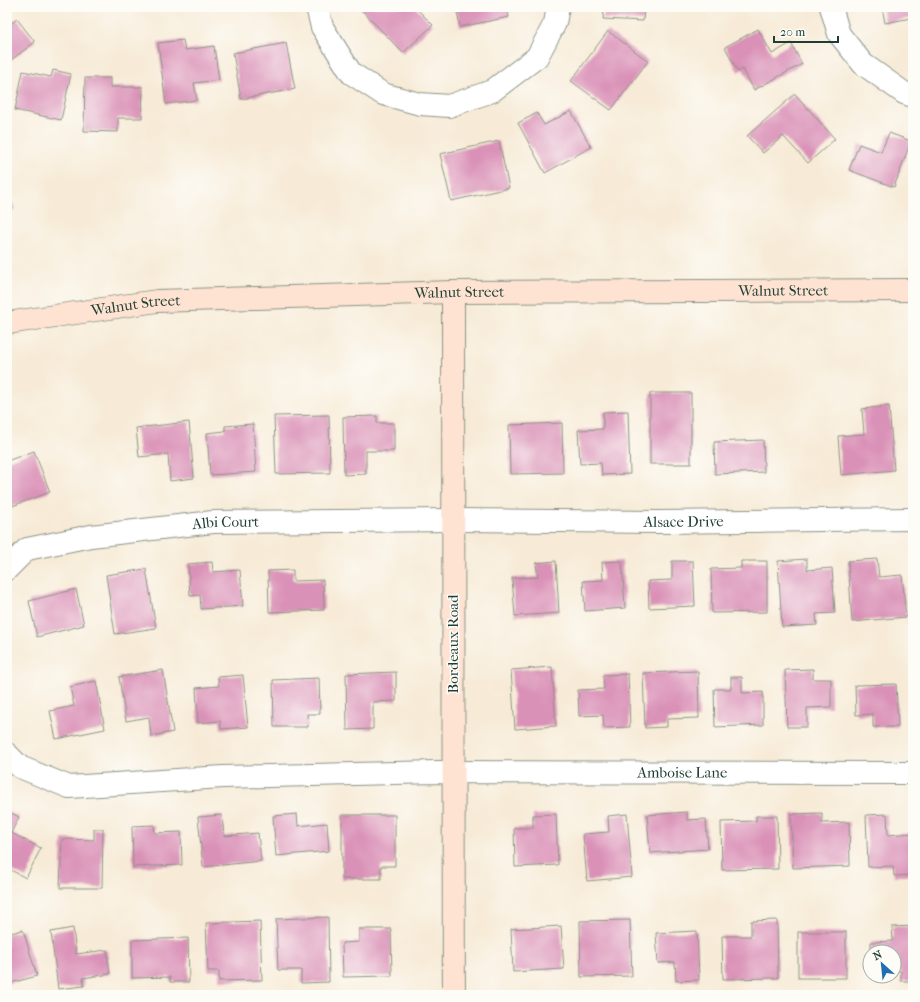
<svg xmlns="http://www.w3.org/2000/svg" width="920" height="1002" viewBox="0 0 920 1002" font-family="'IM FELL French Canon',serif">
  <rect width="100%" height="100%" fill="#fdfcf7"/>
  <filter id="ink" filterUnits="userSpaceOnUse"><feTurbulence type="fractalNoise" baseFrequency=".025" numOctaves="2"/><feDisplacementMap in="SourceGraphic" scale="8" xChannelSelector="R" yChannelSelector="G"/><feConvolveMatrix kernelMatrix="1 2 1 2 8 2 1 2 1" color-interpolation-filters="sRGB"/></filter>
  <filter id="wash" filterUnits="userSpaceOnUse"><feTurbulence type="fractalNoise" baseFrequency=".012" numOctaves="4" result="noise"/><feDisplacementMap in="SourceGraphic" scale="16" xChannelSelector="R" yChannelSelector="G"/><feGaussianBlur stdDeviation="0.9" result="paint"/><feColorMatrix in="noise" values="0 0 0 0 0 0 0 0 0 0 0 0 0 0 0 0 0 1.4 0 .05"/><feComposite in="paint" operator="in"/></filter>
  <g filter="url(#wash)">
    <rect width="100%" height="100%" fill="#f7ebd7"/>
    <!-- water -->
    <path fill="#66abdc" stroke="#427488" d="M7 193 14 209 7 213Z"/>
    <g id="blocks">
      <!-- building -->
      <g fill="#da91b7">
        <path d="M359 7H415L433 25 403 53Z"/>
        <path d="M456 7H507L509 17 460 27Z"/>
        <path d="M604 7H644L643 21 603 19Z"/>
        <path d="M882 7H913V28L911 18 885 23Z"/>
        <path d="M17 19 35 42 7 63V24L8 25Z"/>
        <path d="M758 29 772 54 791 43 802 64 754 90 743 69 738 72 725 47Z"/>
        <path d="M608 31 648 61 611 110 571 81Z"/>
        <path d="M183 40 185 50 214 46 219 80 194 83 197 100 166 104 158 43Z"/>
        <path d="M286 43 295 89 241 99 233 53Z"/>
        <path d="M53 70 71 74 61 120 15 110 23 71 51 77Z"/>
        <path d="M85 78H110V87H143L142 118H118V132L84 131Z"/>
        <path d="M795 94 835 139 808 163 783 136 763 153 747 136Z"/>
        <path d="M571 111 591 147 545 173 518 123 537 113 544 125Z"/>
        <path d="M889 133 911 141 894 187 849 170 859 144 881 152Z"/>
        <path d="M499 141 509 188 451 201 440 154Z"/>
        <rect x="650" y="393" width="41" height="71"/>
        <path d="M889 406 894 470 841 475 838 436 864 434 862 409Z"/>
        <path d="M628 411 630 474 602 475 601 463 580 464 578 430 603 429V412Z"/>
        <path d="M329 415 330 473 276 474 274 416Z"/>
        <path d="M377 416V423H394V451H366V474L344 475 343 417Z"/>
        <path d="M189 422 194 478 170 481 168 454 139 457 136 428Z"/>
        <path d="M562 423 563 473 510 474 509 425Z"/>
        <path d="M253 424 256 472 210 475 207 433 225 431V426Z"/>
        <path d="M763 440 764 472 715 474 714 442Z"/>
        <path d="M34 451 50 492 7 508V461Z"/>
        <path d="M807 559V570L832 568 835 613 816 614 817 625 782 627 778 561Z"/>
        <path d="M877 559 879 577 902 575 906 617 852 622 848 561Z"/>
        <path d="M556 561 559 613 515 616 512 578 538 577 536 563Z"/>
        <path d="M622 561 625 608 585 611 583 581 603 580 602 562Z"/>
        <path d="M672 561H693L695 606 649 608 648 581 672 580Z"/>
        <path d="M741 561H767V612L712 613 711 569 741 568Z"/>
        <path d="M212 562 213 572 240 570 243 606 201 609 200 595 190 596 188 564Z"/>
        <path d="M146 569 156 628 115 634 106 575Z"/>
        <path d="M293 570V581L323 580 324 610 269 612 268 571Z"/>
        <path d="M76 589 84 625 37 637 29 601Z"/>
        <path d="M552 667 556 726 515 729 511 670Z"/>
        <path d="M813 669V679H831V707L807 708V727H787L785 670Z"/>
        <path d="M163 670 173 732 151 736 149 717 126 721 119 677Z"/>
        <path d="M698 671 699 718 667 719V727L645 728 643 673Z"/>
        <path d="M396 672V701L373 702V729L347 730 346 674Z"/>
        <path d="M628 674 630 727 604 728 603 715 579 716 578 690 604 689 603 675Z"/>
        <path d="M243 675 248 727 221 729 220 721 198 723 196 688 219 686 218 677Z"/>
        <path d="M731 677H742V693L763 692V725L715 727 714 689H731Z"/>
        <path d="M319 678 320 714H307L308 727H274L273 680Z"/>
        <path d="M96 681 105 729 56 739 50 711 74 706 70 687Z"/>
        <path d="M896 684 898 727H873V714L856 715 855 685Z"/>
        <path d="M7 811 19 817 11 833 41 848 26 878 7 868Z"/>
        <path d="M687 812V820L706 819 708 849 650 853 647 815Z"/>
        <path d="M822 813V823L849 822 850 866 793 868 791 814Z"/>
        <path d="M297 814 298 826 327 823 329 851 276 856 273 816Z"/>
        <path d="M556 814 558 865 515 867 514 828H533V815Z"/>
        <path d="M627 814 632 877 587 881 583 834 609 832 608 816Z"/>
        <path d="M887 814 888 835 913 833V875L894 876 893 866 868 867 866 815Z"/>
        <path d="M222 815 224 836 258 833 261 861 203 867 198 817Z"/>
        <path d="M342 815H395V866H381V879H342Z"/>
        <path d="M756 816H777L778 869 722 870 721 822 756 821Z"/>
        <path d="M154 825 155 833 181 832 182 865 133 867 132 826Z"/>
        <path d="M94 829H103L102 888H60L62 839 94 840Z"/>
        <path d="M328 917 329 982 301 983V970H278L276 919Z"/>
        <path d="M630 920 632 976 581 977 580 921Z"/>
        <path d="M777 920 778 978 723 979 722 936H751V921Z"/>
        <path d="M260 921 262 980 219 981V971H208L206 923Z"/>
        <path d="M561 926 564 969 513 972 511 929Z"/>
        <path d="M913 926V981H901V971H894V952H871V942L893 941 892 927Z"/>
        <path d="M73 928 76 954 107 950 110 974 83 978 84 986 58 989 51 932Z"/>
        <path d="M359 929H391L392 976 343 977 342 943 359 942Z"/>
        <path d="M23 930 37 976 7 984V934Z"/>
        <path d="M697 931 699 980 676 981 675 962 658 963 656 933Z"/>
        <rect x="798" y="932" width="48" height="46"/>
        <path d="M188 938 189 982H170V977L132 978V940Z"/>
      </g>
    </g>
  </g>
  <g filter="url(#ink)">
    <use href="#blocks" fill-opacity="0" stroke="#8b9486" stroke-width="1"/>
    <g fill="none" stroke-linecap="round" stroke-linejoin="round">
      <!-- street casing -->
      <g stroke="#8b9486" stroke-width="24">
        <g id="street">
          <path d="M317 7 322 27 351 73 383 94 420 104 449 106 492 91 537 57 555 23 558 7"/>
          <path d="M831 7 839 34 863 64 904 93 913 96"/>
          <path id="s1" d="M7 569 27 549 91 536 213 522 454 520 658 522 913 519"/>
          <path id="s2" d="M7 754 20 767 69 787 223 777 437 772 913 773"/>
        </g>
      </g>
      <!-- secondary casing -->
      <g stroke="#8b9486" stroke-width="24">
        <g id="secondary">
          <path d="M453 292C454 527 452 761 454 995"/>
          <path id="s3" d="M7 323 157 301 453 292 913 290"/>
        </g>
      </g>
      <!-- street -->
      <use href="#street" stroke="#fff" stroke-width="22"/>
      <!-- secondary -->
      <use href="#secondary" stroke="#fee3d2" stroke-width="22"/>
    </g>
  </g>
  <g text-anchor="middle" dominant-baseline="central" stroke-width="3" stroke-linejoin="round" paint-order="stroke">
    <!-- street labels -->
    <g font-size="15" fill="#1f3d34" stroke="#fdfcf7">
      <text stroke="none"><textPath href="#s3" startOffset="778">Walnut Street</textPath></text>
      <text stroke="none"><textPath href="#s3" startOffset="454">Walnut Street</textPath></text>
      <text stroke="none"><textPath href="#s3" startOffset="130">Walnut Street</textPath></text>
      <text stroke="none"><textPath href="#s1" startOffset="687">Alsace Drive</textPath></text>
      <text stroke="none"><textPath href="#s1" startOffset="229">Albi Court</textPath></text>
      <text transform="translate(453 644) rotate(-90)">Bordeaux Road</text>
      <text stroke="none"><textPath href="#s2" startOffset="685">Amboise Lane</textPath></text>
    </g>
  </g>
  <!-- margin -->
  <rect width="920" height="1002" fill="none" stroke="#fdfcf7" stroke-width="24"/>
  <!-- north arrow -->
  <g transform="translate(882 964) rotate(333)"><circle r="19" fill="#fdfcf7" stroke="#a4b0a9"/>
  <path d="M0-3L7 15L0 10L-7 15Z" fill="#1f6fb2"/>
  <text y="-6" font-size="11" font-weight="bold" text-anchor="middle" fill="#1f3d34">N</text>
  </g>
  <!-- scale -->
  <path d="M774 36v6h64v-6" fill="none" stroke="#1f3d34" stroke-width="2"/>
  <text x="780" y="36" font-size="12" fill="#1f3d34" stroke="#fdfcf7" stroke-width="3" paint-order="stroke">20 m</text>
</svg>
